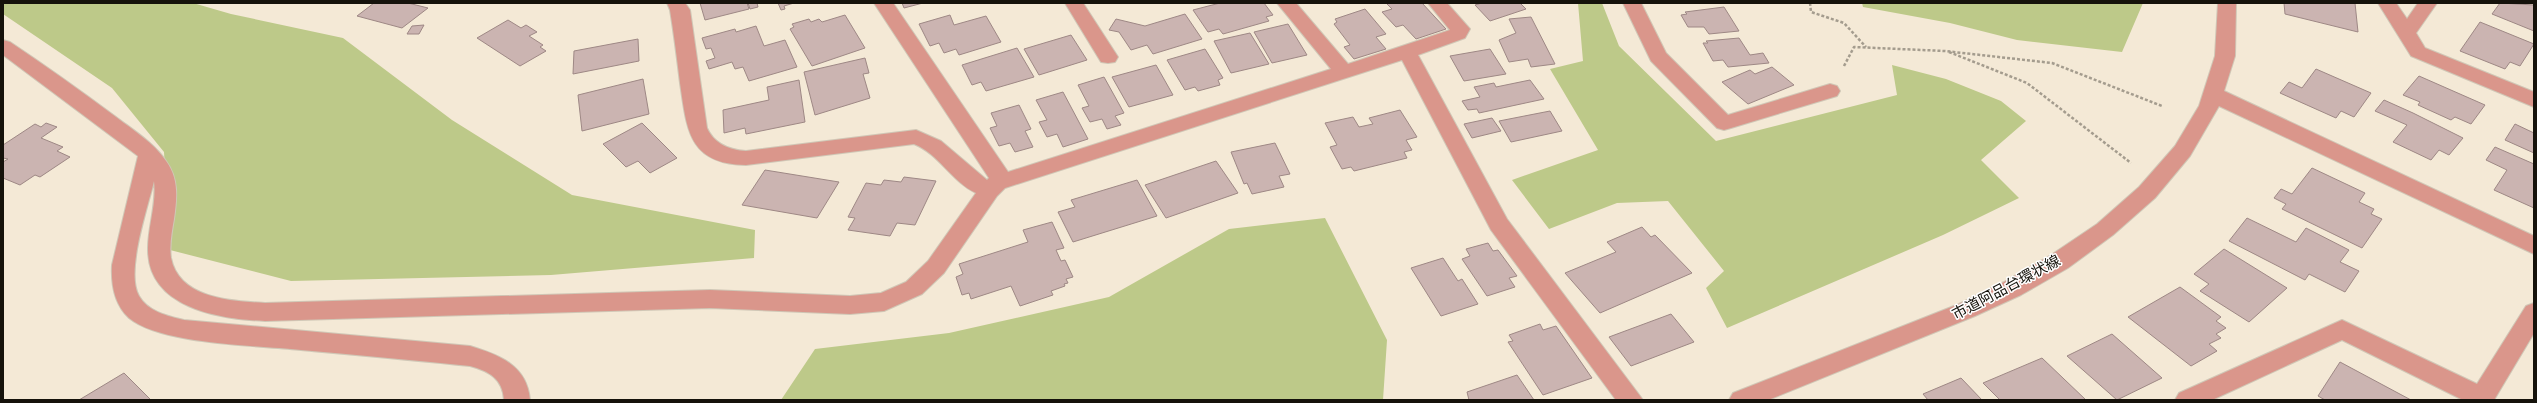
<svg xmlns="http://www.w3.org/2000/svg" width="2537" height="403" viewBox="0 0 2537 403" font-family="'Space Grotesk','Noto Sans JP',sans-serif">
  <rect width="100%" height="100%" fill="#f4e9d6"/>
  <!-- green -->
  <g fill="#bdc989">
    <path d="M3 3H193L231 14 343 38 452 120 572 195 755 230 754 258 551 275 291 281 170 250 164 152 112 88 3 14Z"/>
    <path d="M1578 3H1602L1619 46 1716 141 1897 95 1892 65 1946 79 2001 101 2026 121 1981 160 2019 198 1943 235 1727 328 1706 288 1724 271 1668 201 1617 203 1549 229 1512 180 1598 150 1550 69 1583 61Z"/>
    <path d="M1862 3H2143L2122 52 2017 40 1950 23 1863 7Z"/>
    <path d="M1325 218 1387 340 1383 400H781L815 349 949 333 1109 297 1229 229Z"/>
  </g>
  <!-- building -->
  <g fill="#cbb4b1" stroke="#9e8885">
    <path d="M374 3H408L428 8 402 28 357 16Z"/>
    <path d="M700 3H747L749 9 705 20Z"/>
    <path d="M748 3H757L758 7 750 9Z"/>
    <path d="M778 3H794L784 6 785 9 781 10Z"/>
    <path d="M902 3H923L904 8Z"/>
    <path d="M1220 3H1264L1273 15 1266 17 1269 21 1223 34 1219 29 1208 32 1193 10Z"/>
    <path d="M1422 3 1446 29 1416 39 1403 25 1396 27 1382 12 1392 9 1387 4 1389 3Z"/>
    <path d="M1482 3H1520L1526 9 1490 21 1475 5Z"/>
    <path d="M2284 3H2355L2358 32 2285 14Z"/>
    <path d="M2500 3 2534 5V31L2492 14Z"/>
    <path d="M1724 7 1739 31 1709 34 1704 27H1688L1681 15 1687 14 1685 12Z"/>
    <path d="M1365 9 1386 34 1376 37 1386 49 1354 59 1344 47 1350 45 1334 24 1337 22 1335 19Z"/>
    <path d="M1185 14 1202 39 1153 54 1147 45 1131 50 1119 32 1109 30 1116 19 1145 26Z"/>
    <path d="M845 15 865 48 812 66 790 29 794 27 792 24 809 19 811 22 819 19 822 22Z"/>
    <path d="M950 15 954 25 986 16 1001 42 959 55 956 49 944 53 939 43 930 46 919 24Z"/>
    <path d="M1531 17 1555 64 1531 67 1528 59 1509 62 1499 40 1516 33 1509 19Z"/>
    <path d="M508 20 521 28 526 25 537 32 529 36 543 45 540 47 546 51 520 66 477 38Z"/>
    <path d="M2480 22 2534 44 2520 66 2510 62 2505 69 2460 51Z"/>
    <path d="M1288 24 1307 55 1272 63 1254 32Z"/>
    <path d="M424 25 419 34H407L412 26Z"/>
    <path d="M756 26 764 46 785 40 797 67 749 81 743 67 735 69 732 62 709 69 706 61 715 58 711 48 706 49 702 38 735 29 736 32Z"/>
    <path d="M1250 33 1269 64 1231 73 1214 41Z"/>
    <path d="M1071 35 1087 60 1039 75 1024 49Z"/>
    <path d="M1739 38 1750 55 1763 53 1769 63 1728 67 1723 60 1713 61 1703 43H1708L1706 41Z"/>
    <path d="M638 39 639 61 573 74 574 51Z"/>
    <path d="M1017 48 1034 77 986 91 981 82 972 85 962 65Z"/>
    <path d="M1205 49 1223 78 1218 80 1220 85 1198 91 1195 87 1185 90 1167 60Z"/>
    <path d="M1490 49 1506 74 1464 81 1450 56Z"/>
    <path d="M865 58 869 73 863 74 870 98 815 115 804 72Z"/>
    <path d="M1156 65 1173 95 1129 107 1112 77Z"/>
    <path d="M1772 67 1794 85 1748 104 1722 82 1750 70 1755 74Z"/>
    <path d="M2316 69 2371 93 2354 117 2341 111 2336 118 2280 93 2289 82 2302 88Z"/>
    <path d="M2419 76 2485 105 2471 124 2455 117 2451 120 2418 105 2420 102 2403 95Z"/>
    <path d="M1104 77 1124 113 1115 116 1121 125 1107 129 1102 119 1090 122 1082 108 1089 106 1078 85Z"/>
    <path d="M643 79 649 114 582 131 578 95Z"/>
    <path d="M799 80 805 122 746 134 745 128 724 133 723 110 769 100 767 87Z"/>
    <path d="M1530 80 1544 99 1479 113 1477 109 1468 110 1462 101 1480 97 1474 87 1494 83 1496 87Z"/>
    <path d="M1063 92 1088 139 1063 147 1057 134 1047 137 1039 122 1047 120 1036 100Z"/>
    <path d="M2384 100 2413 113 2463 138 2449 155 2439 150 2431 160 2393 142 2407 125 2375 111Z"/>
    <path d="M1019 105 1031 129 1025 131 1033 147 1015 152 1010 143 999 146 990 128 997 126 991 113Z"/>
    <path d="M1400 110 1417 137 1406 140 1412 150 1404 152 1407 158 1354 171 1351 167 1342 169 1330 147 1337 145 1325 123 1353 117 1359 127 1373 124 1369 118Z"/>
    <path d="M1550 111 1562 131 1511 142 1499 121Z"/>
    <path d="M1492 118 1501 131 1472 138 1464 124Z"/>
    <path d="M46 123 57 127 41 138 63 147 57 151 70 157 40 177 35 175 20 185 3 178V162L8 159 3 158V145L35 124 41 127Z"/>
    <path d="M642 123 677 158 650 173 638 161 626 167 603 144Z"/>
    <path d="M2515 124 2534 133V153L2505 140Z"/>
    <path d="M1275 143 1290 174 1279 176 1284 187 1252 194 1247 183 1244 184 1231 152Z"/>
    <path d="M2495 147 2534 164V208L2494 190 2507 170 2486 160Z"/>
    <path d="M1216 161 1238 193 1166 218 1145 185Z"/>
    <path d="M2312 168 2365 193 2359 202 2374 209 2371 214 2382 219 2362 248 2282 209 2286 204 2274 198 2281 189 2292 194Z"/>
    <path d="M765 170 839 182 817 218 742 205Z"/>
    <path d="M904 177 936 181 915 225 897 223 890 236 848 230 855 218 848 217 866 183 881 185 884 180 901 182Z"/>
    <path d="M1137 180 1157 216 1073 242 1058 212 1075 207 1071 200Z"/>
    <path d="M2247 218 2296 242 2306 228 2349 250 2340 262 2359 271 2345 292 2309 274 2305 280 2229 241Z"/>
    <path d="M1052 222 1064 248 1056 250 1061 261 1065 260 1073 277 1066 279 1068 283 1064 284 1065 286 1051 291 1053 295 1020 306 1011 286 971 299 969 293 962 295 956 277 963 274 959 264 1028 242 1023 230Z"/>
    <path d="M1642 227 1651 237 1655 235 1692 273 1600 313 1565 273 1616 252 1607 242Z"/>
    <path d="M1488 243 1493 251 1498 250 1517 276 1509 278 1515 287 1487 296 1462 259 1470 256 1466 249Z"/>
    <path d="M2224 249 2287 288 2249 322 2200 291 2209 284 2194 274Z"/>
    <path d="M1443 258 1458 281 1462 279 1478 304 1441 316 1411 268Z"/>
    <path d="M2180 287 2221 317 2216 321 2226 328 2216 334 2221 338 2209 344 2217 351 2191 366 2128 317Z"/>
    <path d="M1671 314 1694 342 1631 366 1609 337Z"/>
    <path d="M1540 324 1543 330 1556 326 1592 378 1543 395 1508 342 1513 341 1509 335Z"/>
    <path d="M2112 334 2162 378 2117 400 2067 356Z"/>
    <path d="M2042 358 2086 400H2000L1983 383Z"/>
    <path d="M2340 362 2411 400H2325L2318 396Z"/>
    <path d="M124 373 151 400H79Z"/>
    <path d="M1517 375 1534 400H1469L1467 392Z"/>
    <path d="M1961 378 1982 400H1928L1923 394Z"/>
  </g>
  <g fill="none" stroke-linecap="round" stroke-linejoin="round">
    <!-- minor casing -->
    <g stroke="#d0c7b6" stroke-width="2">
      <g id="minor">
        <path d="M667 3H685L690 10 707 128C714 144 730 150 746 151L916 130 941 141 987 180 989 178 874 3H893L1008 172 1331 69 1277 3H1296L1348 64 1450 30 1428 3H1447L1470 29 1465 38 1418 55 1507 219 1643 400H1616L1491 230 1402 60 1005 188 997 196 944 273 922 294 884 311 850 314 710 308 265 321C219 319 147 308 148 248 148 226 157 203 154 181 148 207 125 272 139 296 148 312 168 316 184 320L470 346C499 355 527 365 530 400H504C503 379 489 371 470 366 414 360 357 355 301 350 257 345 162 345 129 318 114 304 111 284 112 265L138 156 3 55V40L10 42C46 66 81 91 116 117 133 130 154 143 166 161 179 179 177 198 174 219 172 231 169 245 171 258 179 299 232 301 265 303L710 290 850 296 881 293 906 282 928 261 976 193C952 182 939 154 914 144L746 165C688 164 687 129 680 83 677 59 674 34 670 10Z"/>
        <path d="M1065 3H1083L1118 57 1115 62 1108 63 1101 62Z"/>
        <path d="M1623 3H1641L1666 53 1728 115 1830 84 1837 86 1840 91 1837 96 1731 128 1724 130 1717 128 1651 61Z"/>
        <path d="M2218 3H2236L2235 56 2224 91 2534 236V254L2219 106 2190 156 2155 198 2113 235 2068 268 2021 295 1975 316 1768 400H1729L1733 393 1959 304 2004 282 2051 255 2097 224 2139 187 2175 146 2199 106 2215 56Z"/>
        <path d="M2378 3H2396L2407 19 2418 3H2437L2416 33 2425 48 2534 92V107L2411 56Z"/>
        <path d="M2534 303V333L2494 400H2463L2342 340 2212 400H2175L2179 393 2342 320 2477 384 2526 306Z"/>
      </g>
    </g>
    <!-- path -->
    <g stroke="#a49c8e" stroke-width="2.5" stroke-dasharray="3 2" stroke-linecap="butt">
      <path d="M1810 3 1811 12 1844 23 1866 47"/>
      <path d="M1949 52 2027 83 2131 163"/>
      <path d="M1844 66 1854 47 1945 51 2052 63 2162 106"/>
    </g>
    <!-- minor -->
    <use href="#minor" fill="#da968b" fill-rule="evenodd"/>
  </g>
  <g text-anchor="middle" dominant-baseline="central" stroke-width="3" stroke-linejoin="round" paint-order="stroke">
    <!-- street labels -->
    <g font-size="15" fill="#15120b" stroke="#fff">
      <text transform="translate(2006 287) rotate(-28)">市道阿品台環状線</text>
    </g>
  </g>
  <!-- border -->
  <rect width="2537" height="403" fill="none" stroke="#15120b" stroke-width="8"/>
</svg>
